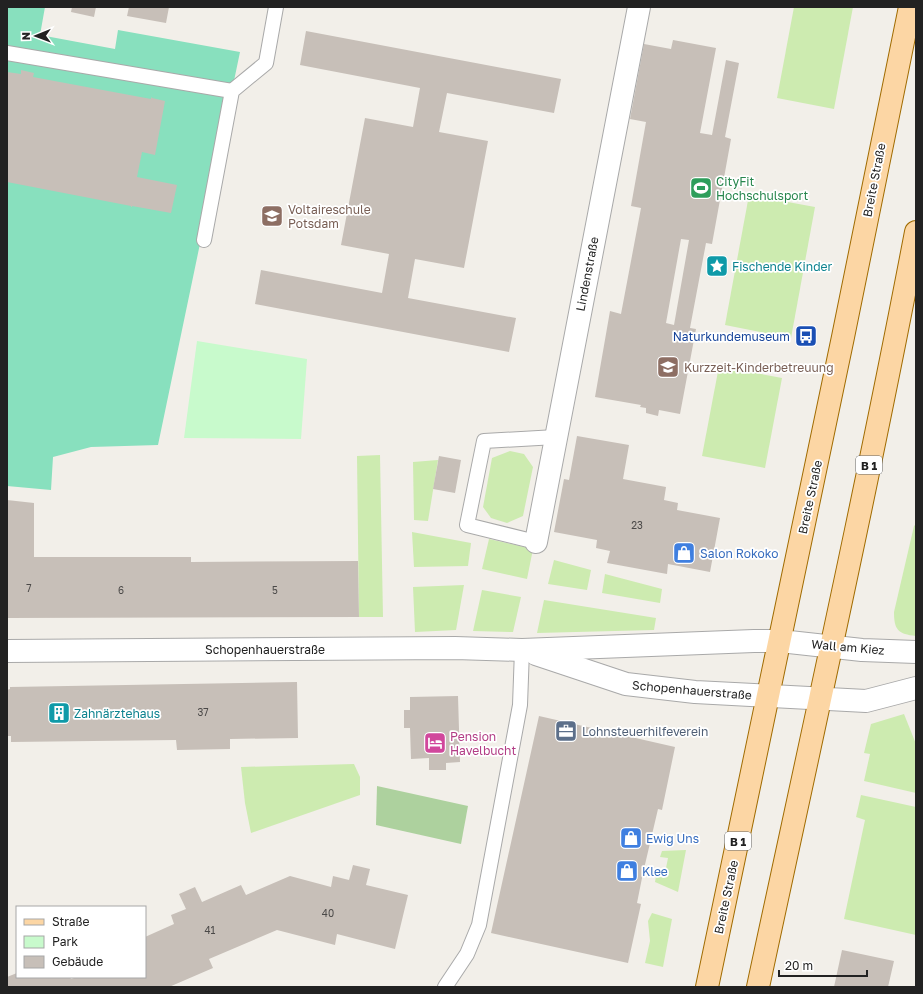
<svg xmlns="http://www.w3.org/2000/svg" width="923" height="994" viewBox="0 0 923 994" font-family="'Golos Text',sans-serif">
  <rect width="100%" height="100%" fill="#f2efe9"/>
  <!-- grass -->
  <g fill="#cdebb0">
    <path d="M794 7H853L834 109 777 98Z"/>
    <path d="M749 195 815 207 791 338 725 325Z"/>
    <path d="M719 366 782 378 765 468 702 456Z"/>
    <path d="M510 451 524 454 533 467 523 516 507 523 491 518 483 507 492 458Z"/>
    <path d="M380 455 383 617H359L357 456Z"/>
    <path d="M438 460 428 521 414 520 413 462Z"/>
    <path d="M916 524V636C898 634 894 630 894 612L914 526Z"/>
    <path d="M412 532 471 543 468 566 414 567Z"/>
    <path d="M489 539 533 549 527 579 482 569Z"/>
    <path d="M554 560 591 570 587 590 548 584Z"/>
    <path d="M605 574 662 589 660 603 602 593Z"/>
    <path d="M464 585 456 630 415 632 413 587Z"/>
    <path d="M482 590 521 597 513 632 473 631Z"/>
    <path d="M544 600 656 618 654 630 537 633Z"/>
    <path d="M904 714 916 744V793L864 781 870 754 864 753 871 724Z"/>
    <path d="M354 764 360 777V795L251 833 245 803 241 767Z"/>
    <path d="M861 795 916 807V935L844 919 865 820 856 817Z"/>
    <path d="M686 850 678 892 655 882 656 876 664 878 668 858 660 857 662 851Z"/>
    <path d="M652 913 672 919 663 967 645 963 650 941 648 921Z"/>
  </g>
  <!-- forest -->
  <path fill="#add19e" d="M377 786 468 806 461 844 376 825Z"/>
  <!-- park -->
  <path fill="#c8facc" d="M197 341 307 359 301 439 184 438Z"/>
  <!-- pitch -->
  <path fill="#88e0be" d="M7 7H45L40 35 115 49 118 30 240 52 158 445 91 447 53 457 51 490 7 486Z"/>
  <!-- building -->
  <g fill="#c7bfb8" fill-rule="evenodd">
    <path d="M72 7H96L94 17 71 12Z"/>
    <path d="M129 7H169L166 23 127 16Z"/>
    <path d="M306 31 561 79 554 113 447 93 439 132 488 141 464 268 415 259 408 298 516 318 509 352 255 304 261 270 382 293 389 254 341 245 365 118 413 127 420 88 300 65Z"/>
    <path d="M673 40 716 48 700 133 712 135 726 60 739 63 725 137 731 139 712 244 706 243 690 328 696 329 680 414 659 410 658 416 646 413V408L640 407 641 405 595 397 610 311 621 314 641 208 631 206 646 122 630 119 644 44 671 49ZM681 239 689 240 674 325 666 323Z"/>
    <path d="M21 70 34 73 33 77 151 99V97L152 98 165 101 155 155 142 152 137 177 177 185 171 213 132 206V207H131V206L7 182V72L21 74Z"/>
    <path d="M577 436 629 445 623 479 666 487 664 500 678 503 677 510 720 518 710 572 668 564 667 574 607 563 610 551 596 548 597 540 554 532 564 479 569 480Z"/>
    <path d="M439 456 461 460 455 493 433 489Z"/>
    <path d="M7 500 34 503V557H191V562L358 561 359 617 7 618Z"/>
    <path d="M297 682 298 738 230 739V749L177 750 176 740 11 742V736H7V690L10 689V687Z"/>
    <path d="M458 696 460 762 446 763V770H429V758L411 759 410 728H404V710H410V697Z"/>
    <path d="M539 716 675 747 662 810 658 809 643 873 637 903 641 904 628 963 491 933Z"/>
    <path d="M353 865 370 869 366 885 408 895 395 949 337 934 335 945 277 930 209 959 213 968 169 987H7V977L17 973V977H70L71 979 77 977H145V937L174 924 171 915 186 909 179 894 195 887 202 902 241 885 246 895 290 876 331 887 333 876 349 880Z"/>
    <path d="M842 950 894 961 888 987H834Z"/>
  </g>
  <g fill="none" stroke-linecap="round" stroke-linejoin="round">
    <!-- service casing -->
    <g stroke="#a9a9a9" stroke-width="16">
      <g id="service">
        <path d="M7 53 232 91"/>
        <path d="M204 240 232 91 266 63 276 7"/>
        <path d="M536 542 467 525 484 441 556 437"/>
        <path d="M445 987 467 954 479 925 520 705 522 650"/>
      </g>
    </g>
    <!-- minor casing -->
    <g stroke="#a9a9a9" stroke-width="24">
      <g id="minor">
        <path d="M536 542 639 7"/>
        <path d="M7 651 455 648 522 650 754 641H780L862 650 916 652"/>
        <path d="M536 654 626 684 695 692 866 701 916 688"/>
      </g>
    </g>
    <!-- primary casing -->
    <g stroke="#a06b00" stroke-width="24">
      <g id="primary">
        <path d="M707 987 843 337 910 7"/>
        <path d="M758 987C812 735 868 484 916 232"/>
      </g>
    </g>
    <!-- service -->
    <use href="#service" stroke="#fff" stroke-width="14"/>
    <!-- minor -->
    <use href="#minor" stroke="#fff" stroke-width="22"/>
    <!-- primary -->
    <use href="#primary" stroke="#fcd6a4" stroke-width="22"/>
  </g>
  <!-- icons -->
  <defs>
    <g id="stadium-square" transform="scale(1.15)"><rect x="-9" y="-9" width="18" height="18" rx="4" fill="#2e9e5b" stroke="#fff"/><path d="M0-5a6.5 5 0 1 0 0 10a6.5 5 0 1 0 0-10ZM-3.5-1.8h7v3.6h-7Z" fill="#fff"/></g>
    <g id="school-square" transform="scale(1.15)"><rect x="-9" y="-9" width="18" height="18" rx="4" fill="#8d6e63" stroke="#fff"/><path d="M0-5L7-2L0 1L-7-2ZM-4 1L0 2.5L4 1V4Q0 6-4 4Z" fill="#fff"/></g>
    <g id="sight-square" transform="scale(1.15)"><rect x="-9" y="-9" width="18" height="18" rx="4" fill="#0f9aa8" stroke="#fff"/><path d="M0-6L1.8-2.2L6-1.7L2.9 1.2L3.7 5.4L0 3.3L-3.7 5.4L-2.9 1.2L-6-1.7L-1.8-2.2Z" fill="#fff"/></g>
    <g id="bus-square" transform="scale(1.15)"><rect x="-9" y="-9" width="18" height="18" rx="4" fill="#1a4fb4" stroke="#fff"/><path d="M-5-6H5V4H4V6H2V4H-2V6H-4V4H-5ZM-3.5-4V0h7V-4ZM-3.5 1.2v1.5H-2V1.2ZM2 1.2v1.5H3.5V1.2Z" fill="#fff"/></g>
    <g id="shop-square" transform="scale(1.15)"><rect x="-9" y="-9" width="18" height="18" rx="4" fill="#3f7fe0" stroke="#fff"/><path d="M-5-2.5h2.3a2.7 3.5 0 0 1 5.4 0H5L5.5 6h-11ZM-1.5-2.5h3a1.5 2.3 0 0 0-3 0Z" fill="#fff"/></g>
    <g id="building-square" transform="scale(1.15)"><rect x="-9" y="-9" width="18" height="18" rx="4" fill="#0f9aa8" stroke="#fff"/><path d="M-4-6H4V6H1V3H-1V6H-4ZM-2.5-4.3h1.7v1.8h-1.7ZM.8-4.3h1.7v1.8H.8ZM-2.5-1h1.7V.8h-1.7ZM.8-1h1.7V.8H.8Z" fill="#fff"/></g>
    <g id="office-square" transform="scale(1.15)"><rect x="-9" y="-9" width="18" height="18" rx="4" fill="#5c6f8a" stroke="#fff"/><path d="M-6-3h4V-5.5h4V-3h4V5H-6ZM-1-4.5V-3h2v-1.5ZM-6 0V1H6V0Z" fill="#fff"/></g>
    <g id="hotel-square" transform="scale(1.15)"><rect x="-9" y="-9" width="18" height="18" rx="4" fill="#d1479c" stroke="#fff"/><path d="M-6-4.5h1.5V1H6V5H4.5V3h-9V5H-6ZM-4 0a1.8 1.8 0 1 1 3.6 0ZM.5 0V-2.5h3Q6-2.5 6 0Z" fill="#fff"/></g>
  </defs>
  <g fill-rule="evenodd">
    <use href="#stadium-square" x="701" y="188"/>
    <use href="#school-square" x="272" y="216"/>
    <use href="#sight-square" x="717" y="266"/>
    <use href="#bus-square" x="806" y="336"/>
    <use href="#school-square" x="668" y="367"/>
    <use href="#shop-square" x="684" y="553"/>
    <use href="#building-square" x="59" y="713"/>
    <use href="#office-square" x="566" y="731"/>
    <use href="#hotel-square" x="435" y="743"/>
    <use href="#shop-square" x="631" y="838"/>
    <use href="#shop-square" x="627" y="871"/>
  </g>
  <g text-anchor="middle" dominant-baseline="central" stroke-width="3.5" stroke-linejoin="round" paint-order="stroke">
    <!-- number labels -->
    <g font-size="10" fill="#4b4948">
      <text x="637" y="525">23</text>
      <text x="29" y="588">7</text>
      <text x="121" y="590">6</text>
      <text x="275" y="590">5</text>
      <text x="203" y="712">37</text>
      <text x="328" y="913">40</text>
      <text x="210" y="930">41</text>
    </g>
    <!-- shield labels -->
    <g fill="#fff" stroke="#646464" stroke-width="1">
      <rect x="856" y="456" width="26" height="18" rx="3"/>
      <rect x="725" y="832" width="26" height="18" rx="3"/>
    </g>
    <g font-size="11" font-weight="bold" fill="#222">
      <text x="869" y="465">B 1</text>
      <text x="738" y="841">B 1</text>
    </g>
    <!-- street labels -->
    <g font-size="12" fill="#222" stroke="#fff">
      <text transform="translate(874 180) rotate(-79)">Breite Straße</text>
      <text transform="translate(587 274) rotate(-79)">Lindenstraße</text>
      <text transform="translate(810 497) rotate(-78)">Breite Straße</text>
      <text transform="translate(848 647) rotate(5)">Wall am Kiez</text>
      <text x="265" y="649">Schopenhauerstraße</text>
      <text transform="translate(692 690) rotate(5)">Schopenhauerstraße</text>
      <text transform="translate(726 897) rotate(-78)">Breite Straße</text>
    </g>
    <!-- leisure labels -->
    <g font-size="12" fill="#27864d" stroke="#fff" text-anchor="start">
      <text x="716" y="181">CityFit<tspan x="716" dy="14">Hochschulsport</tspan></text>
    </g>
    <!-- education labels -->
    <g font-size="12" fill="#785e54" stroke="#fff" text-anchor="start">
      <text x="288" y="209">Voltaireschule<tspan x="288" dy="14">Potsdam</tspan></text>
      <text x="684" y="367">Kurzzeit-Kinderbetreuung</text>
    </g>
    <!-- culture labels -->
    <g font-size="12" fill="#0d838f" stroke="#fff" text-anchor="start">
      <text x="732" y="266">Fischende Kinder</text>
      <text x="74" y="713">Zahnärztehaus</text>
    </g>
    <!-- transit labels -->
    <g font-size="12" fill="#164399" stroke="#fff" text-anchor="end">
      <text x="790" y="336">Naturkundemuseum</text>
    </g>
    <!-- shop labels -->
    <g font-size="12" fill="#366cbe" stroke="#fff" text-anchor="start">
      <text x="700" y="553">Salon Rokoko</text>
      <text x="646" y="838">Ewig Uns</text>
      <text x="642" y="871">Klee</text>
    </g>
    <!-- service labels -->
    <g font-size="12" fill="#4e5e75" stroke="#fff" text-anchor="start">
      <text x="582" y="731">Lohnsteuerhilfeverein</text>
    </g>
    <!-- hotel labels -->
    <g font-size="12" fill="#b23c85" stroke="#fff" text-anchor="start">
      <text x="450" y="736">Pension<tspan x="450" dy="14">Havelbucht</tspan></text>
    </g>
  </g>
  <!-- border -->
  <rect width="923" height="994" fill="none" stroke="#222222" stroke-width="16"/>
  <!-- legend -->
  <rect x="16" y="906" width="130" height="72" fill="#ffffff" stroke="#a7a7a7"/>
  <rect x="24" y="919" width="20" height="6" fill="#fcd6a4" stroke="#a7a7a7"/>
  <text x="52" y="926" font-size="12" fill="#222222">Straße</text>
  <rect x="24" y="936" width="20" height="12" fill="#c8facc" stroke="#a7a7a7"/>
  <text x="52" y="946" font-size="12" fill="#222222">Park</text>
  <rect x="24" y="956" width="20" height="12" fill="#c7bfb8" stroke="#a7a7a7"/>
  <text x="52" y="966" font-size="12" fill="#222222">Gebäude</text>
  <!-- north arrow -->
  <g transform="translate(36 36) rotate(269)" stroke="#ffffff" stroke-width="3" paint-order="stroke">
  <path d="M0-3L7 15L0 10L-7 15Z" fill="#222222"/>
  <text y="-6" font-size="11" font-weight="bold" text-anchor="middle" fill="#222222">N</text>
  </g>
  <!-- scale -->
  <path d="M779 970v6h88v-6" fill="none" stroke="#222222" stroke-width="2"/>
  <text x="785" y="970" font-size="12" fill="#222222" stroke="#ffffff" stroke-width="3" paint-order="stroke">20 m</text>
</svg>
